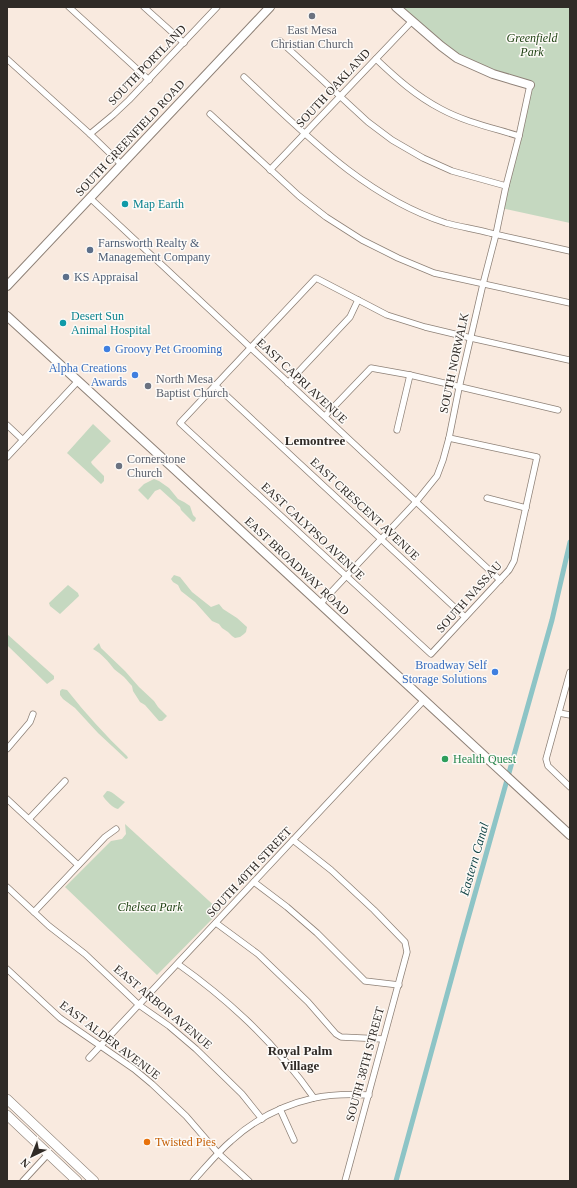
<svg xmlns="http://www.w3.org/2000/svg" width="577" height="1188" viewBox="0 0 577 1188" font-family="'Times New Roman',serif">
  <rect width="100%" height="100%" fill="#f9eadf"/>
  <!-- green -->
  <g fill="#c5d8c0">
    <path d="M396 7H570V223L501 208 530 85 474 66Z"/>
    <path d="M93 424 111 441 91 462 92 464 104 476V481L101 484 67 453Z"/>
    <path d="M154 479 159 481 169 488 178 499 184 502 190 506 193 515 196 518 195 521 193 522 181 510 180 507 160 489 155 491 148 500 138 490 144 484Z"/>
    <path d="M174 575 180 577 192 592 211 607 219 604 223 609 237 618 247 627 246 632 244 634 240 637 235 638 232 636 228 632 222 628 219 624 212 621 195 602 181 591 178 585 173 582 171 579Z"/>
    <path d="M68 585 78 593 79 596 60 614 50 606 49 603Z"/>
    <path d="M7 634 54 676V679L47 684 7 645Z"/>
    <path d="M99 643 101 648 125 671 139 687 154 701 158 707 167 716 162 721H159L145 705 140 702 133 691 132 686C129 683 127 680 124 677 121 674 117 672 114 669 108 661 102 654 93 649Z"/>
    <path d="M62 689 67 690C86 714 106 736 127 756L128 758 126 759 98 733 75 708 63 699 60 695V691Z"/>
    <path d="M107 791C113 791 119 799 125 802L118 809C114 809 105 800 103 796Z"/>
    <path d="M125 824 220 911 157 975 65 887 111 841 122 839 126 834Z"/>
  </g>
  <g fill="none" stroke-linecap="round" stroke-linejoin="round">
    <!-- canal -->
    <path stroke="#8dc4c6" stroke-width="5" d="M396 1181 462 940 552 620 570 542"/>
    <!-- street casing -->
    <g stroke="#8e8177" stroke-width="7">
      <g id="street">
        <path d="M69 7 149 80"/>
        <path d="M144 7 184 43"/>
        <path d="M280 41 368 122 392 140 423 158 452 171 506 186"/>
        <path d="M7 59 90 134 122 165"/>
        <path d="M376 59C396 78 416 96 441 109 465 122 493 128 519 136"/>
        <path d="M244 77C305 134 365 197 446 223 460 227 476 229 490 233 517 239 543 245 570 251"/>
        <path d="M210 114 299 196 326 217 362 240 398 258 434 273 570 303"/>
        <path d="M90 134 113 115 129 100 217 7"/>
        <path d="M270 170 412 21"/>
        <path d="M90 198 500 580"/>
        <path d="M288 383 350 317 358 300"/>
        <path d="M215 385 465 617"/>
        <path d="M325 416 371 368 410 375 558 410"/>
        <path d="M7 425 23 440"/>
        <path d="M397 430 410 375"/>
        <path d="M449 438 537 457 514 561 509 570 431 654 180 423 316 278 387 315 425 327 471 338 569 360"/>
        <path d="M7 457 78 381"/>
        <path d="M487 498 526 508"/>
        <path d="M320 604 416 502 437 476 443 460 449 438 459 388 483 284 496 234 506 186 519 136 530 85"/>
        <path d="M570 672 546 759 548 766 570 787"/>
        <path d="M559 713 570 715"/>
        <path d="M7 749 30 722 33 714"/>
        <path d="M7 799 78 865"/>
        <path d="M29 819 65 781"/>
        <path d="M293 840 331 870 374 910 405 942 407 952 345 1181"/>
        <path d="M254 882 287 907 317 933 365 981 399 985"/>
        <path d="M7 887 49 926 85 954 139 1005 169 1026 196 1049 242 1094 262 1119"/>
        <path d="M34 912 105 837 116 829"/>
        <path d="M216 923 258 954 308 1002 336 1034 341 1037 383 1039"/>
        <path d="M178 964C230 1001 277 1045 314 1098"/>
        <path d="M7 969 60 1018 134 1069 152 1084 186 1116 218 1153 249 1181"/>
        <path d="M89 1058 424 700"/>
        <path d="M280 1109 294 1140"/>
        <path d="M23 1181 48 1154"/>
        <path d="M193 1181C205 1168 217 1153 231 1141 254 1120 283 1105 314 1098 332 1094 351 1094 369 1095"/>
      </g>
    </g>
    <!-- secondary casing -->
    <g stroke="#8e8177" stroke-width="10">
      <g id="secondary">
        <path d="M396 7 441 46 457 58 493 74 530 85"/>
        <path d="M7 286 270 7"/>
        <path d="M7 316 172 467 570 835"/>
      </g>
    </g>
    <!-- primary casing -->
    <g stroke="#8e8177" stroke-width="10">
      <g id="primary">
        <path d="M7 1099 94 1181"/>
        <path d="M7 1115 77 1181"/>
      </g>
    </g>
    <!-- street -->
    <use href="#street" stroke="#fff" stroke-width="5.5"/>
    <!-- secondary -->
    <use href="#secondary" stroke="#fff" stroke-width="8"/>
    <!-- primary -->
    <use href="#primary" stroke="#fff" stroke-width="9"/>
  </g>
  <!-- markers -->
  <g fill="#6b7280" stroke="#fdfaf7" stroke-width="1.5">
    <circle cx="312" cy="16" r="4"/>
    <circle cx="148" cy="386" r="4"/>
    <circle cx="119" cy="466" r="4"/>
  </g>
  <g fill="#0f9aa8" stroke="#fdfaf7" stroke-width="1.5">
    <circle cx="125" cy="204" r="4"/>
    <circle cx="63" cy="323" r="4"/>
  </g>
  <g fill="#5c6f8a" stroke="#fdfaf7" stroke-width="1.5">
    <circle cx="90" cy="250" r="4"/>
    <circle cx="66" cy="277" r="4"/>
  </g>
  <g fill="#3f7fe0" stroke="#fdfaf7" stroke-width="1.5">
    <circle cx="107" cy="349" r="4"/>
    <circle cx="135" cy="375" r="4"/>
    <circle cx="495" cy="672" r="4"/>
  </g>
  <circle fill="#2e9e5b" stroke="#fdfaf7" stroke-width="1.5" cx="445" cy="759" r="4"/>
  <circle fill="#e8710a" stroke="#fdfaf7" stroke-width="1.5" cx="147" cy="1142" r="4"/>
  <g text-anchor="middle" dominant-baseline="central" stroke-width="3" stroke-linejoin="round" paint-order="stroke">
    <!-- worship labels -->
    <g font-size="12" fill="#5b616d" stroke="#fdfaf7" text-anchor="start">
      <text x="312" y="30" text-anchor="middle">East Mesa<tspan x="312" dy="14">Christian Church</tspan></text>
      <text x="156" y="379">North Mesa<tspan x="156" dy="14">Baptist Church</tspan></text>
      <text x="127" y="459">Cornerstone<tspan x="127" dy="14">Church</tspan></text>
    </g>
    <!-- park labels -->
    <g font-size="12" font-style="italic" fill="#1a3e0e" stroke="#fdfaf7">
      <text x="532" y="38">Greenfield<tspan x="532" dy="14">Park</tspan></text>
      <text x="150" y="907">Chelsea Park</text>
    </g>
    <!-- street labels -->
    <g font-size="12" fill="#302b27" stroke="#fdfaf7">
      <text transform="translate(147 65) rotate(-46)">SOUTH PORTLAND</text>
      <text transform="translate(333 88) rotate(-47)">SOUTH OAKLAND</text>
      <text transform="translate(130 138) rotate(-47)">SOUTH GREENFIELD ROAD</text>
      <text transform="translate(454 363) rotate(-78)">SOUTH NORWALK</text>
      <text transform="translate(302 381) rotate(43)">EAST CAPRI AVENUE</text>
      <text transform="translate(365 509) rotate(43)">EAST CRESCENT AVENUE</text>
      <text transform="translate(313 531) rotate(43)">EAST CALYPSO AVENUE</text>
      <text transform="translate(297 566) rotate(43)">EAST BROADWAY ROAD</text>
      <text transform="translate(469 597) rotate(-48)">SOUTH NASSAU</text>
      <text transform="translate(249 872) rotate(-47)">SOUTH 40TH STREET</text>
      <text transform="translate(163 1007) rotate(40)">EAST ARBOR AVENUE</text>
      <text transform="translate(110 1040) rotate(37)">EAST ALDER AVENUE</text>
      <text transform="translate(365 1064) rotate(-75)">SOUTH 38TH STREET</text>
    </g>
    <!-- culture labels -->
    <g font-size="12" fill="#0d838f" stroke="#fdfaf7" text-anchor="start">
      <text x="133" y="204">Map Earth</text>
      <text x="71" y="316">Desert Sun<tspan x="71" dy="14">Animal Hospital</tspan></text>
    </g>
    <!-- service labels -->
    <g font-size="12" fill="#4e5e75" stroke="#fdfaf7" text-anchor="start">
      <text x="98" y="243">Farnsworth Realty &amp;<tspan x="98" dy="14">Management Company</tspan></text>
      <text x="74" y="277">KS Appraisal</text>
    </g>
    <!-- shop labels -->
    <g font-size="12" fill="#366cbe" stroke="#fdfaf7" text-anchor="end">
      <text x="115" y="349" text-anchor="start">Groovy Pet Grooming</text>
      <text x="127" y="368">Alpha Creations<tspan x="127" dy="14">Awards</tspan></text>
      <text x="487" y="665">Broadway Self<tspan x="487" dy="14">Storage Solutions</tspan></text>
    </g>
    <!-- leisure labels -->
    <g font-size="12" fill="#27864d" stroke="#fdfaf7" text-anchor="start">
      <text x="453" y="759">Health Quest</text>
    </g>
    <!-- food labels -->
    <g font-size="12" fill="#c56008" stroke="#fdfaf7" text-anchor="start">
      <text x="155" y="1142">Twisted Pies</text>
    </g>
    <!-- neighbourhood labels -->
    <g font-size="13" font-weight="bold" fill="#302b27" stroke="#fdfaf7">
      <text x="315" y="440">Lemontree</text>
      <text x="300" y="1050">Royal Palm<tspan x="300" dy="15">Village</tspan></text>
    </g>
    <!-- water labels -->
    <g font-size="13" font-style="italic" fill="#144648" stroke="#fdfaf7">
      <text transform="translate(474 859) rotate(-74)">Eastern Canal</text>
    </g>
  </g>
  <!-- border -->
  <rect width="577" height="1188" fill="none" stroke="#302b27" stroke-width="16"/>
  <!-- north arrow -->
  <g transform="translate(32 1156) rotate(223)" stroke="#fdfaf7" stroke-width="3" paint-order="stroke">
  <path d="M0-3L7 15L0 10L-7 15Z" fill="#302b27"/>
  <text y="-6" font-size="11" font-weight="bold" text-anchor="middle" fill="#302b27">N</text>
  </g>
</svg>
